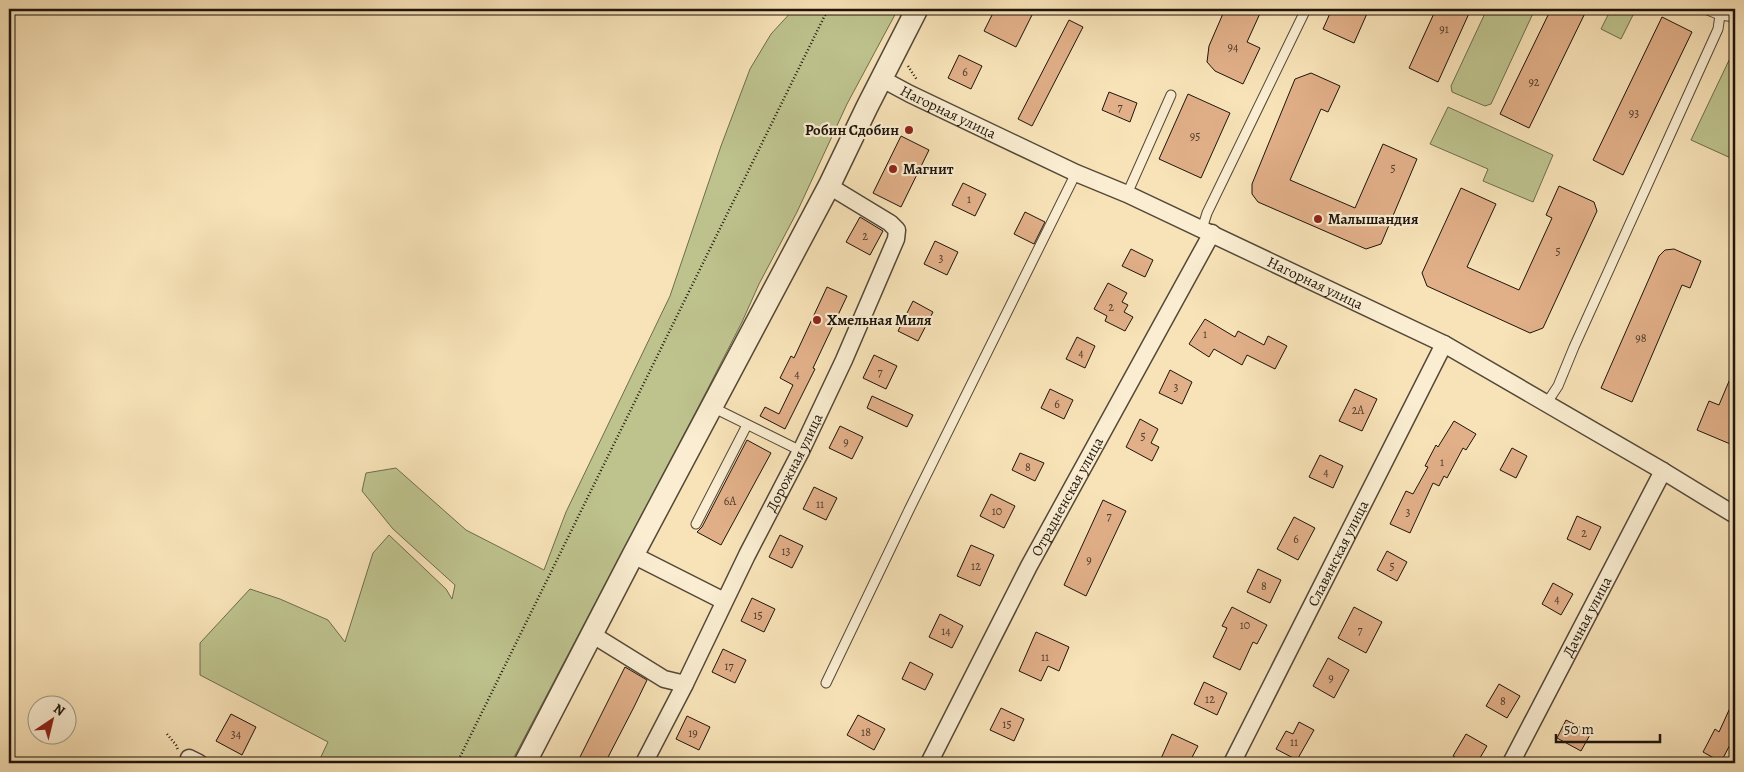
<svg xmlns="http://www.w3.org/2000/svg" width="1744" height="772" viewBox="0 0 1744 772" font-family="Alegreya,serif">
  <rect width="100%" height="100%" fill="#f8e3b8"/>
  <filter id="stains"><feTurbulence type="fractalNoise" baseFrequency=".004" numOctaves="4"/><feColorMatrix values="0 0 0 0 .2 0 0 0 0 .09 0 0 0 0 .02 0 0 0 .5 -.17"/></filter>
  <radialGradient id="worn" r=".72"><stop offset=".6" stop-color="#630" stop-opacity="0"/><stop offset="1" stop-color="#630" stop-opacity=".3"/></radialGradient>
  <!-- green -->
  <g fill="#bec38e" stroke="#6e6c4e">
    <path d="M794 9H898L847 104 797 212 759 284 742 322 702 400 511 763H318L328 742 200 675V643L250 589 280 599 328 620 345 642 373 553 389 535 446 589 452 599 455 585 393 529 362 491 366 473 396 468 466 530 544 570 566 512 670 296 721 146 750 69 771 34Z"/>
    <path d="M1487 9H1535L1491 104 1485 106 1452 92 1451 86Z"/>
    <path d="M1611 9H1636L1621 39 1601 29Z"/>
    <path d="M1732 54 1735 55V155L1733 159 1691 140Z"/>
    <path d="M1448 107 1553 155 1533 202 1483 181 1488 169 1430 144Z"/>
  </g>
  <!-- building -->
  <g fill="#e1af88" stroke="#1e150d">
    <path d="M995 9H1035L1016 47 984 31Z"/>
    <path d="M1225 9H1262L1247 42 1260 48 1243 84 1215 71 1207 62 1209 46Z"/>
    <path d="M1332 9H1369L1354 43 1323 29Z"/>
    <path d="M1436 9H1471L1438 82 1409 68Z"/>
    <path d="M1551 9H1587L1529 128 1500 114Z"/>
    <path d="M1662 17 1692 32 1623 175 1593 160Z"/>
    <path d="M1069 20 1083 27 1032 126 1018 119Z"/>
    <path d="M959 55 982 66 971 89 948 78Z"/>
    <path d="M1311 73 1340 86 1328 112 1321 109 1290 180 1355 208 1383 144 1417 159 1381 244 1366 249 1258 202 1252 194V184L1295 79Z"/>
    <path d="M1109 92 1137 103 1130 122 1102 110Z"/>
    <path d="M1188 94 1230 113 1201 178 1159 159Z"/>
    <path d="M901 136 929 150 901 207 873 193Z"/>
    <path d="M963 183 986 194 975 216 952 205Z"/>
    <path d="M1559 186 1594 202 1597 211 1543 328 1530 333 1427 286 1422 273 1461 188 1496 204 1467 267 1519 290 1552 218 1546 215Z"/>
    <path d="M1025 212 1045 222 1034 244 1014 234Z"/>
    <path d="M860 217 883 231 870 255 846 242Z"/>
    <path d="M935 241 958 252 947 275 924 264Z"/>
    <path d="M1131 249 1153 260 1145 277 1122 266Z"/>
    <path d="M1674 249 1701 261 1690 288 1682 285 1632 402 1601 388 1659 256 1665 250Z"/>
    <path d="M1108 283 1127 293 1122 302 1128 305 1124 312 1133 317 1125 331 1105 321 1107 316 1094 309Z"/>
    <path d="M827 287 847 296 813 368 815 369 785 429 760 416 765 407 779 414 793 385 780 378 791 356 794 358Z"/>
    <path d="M913 301 933 312 918 341 898 331Z"/>
    <path d="M1205 319 1235 337 1238 331 1264 345 1268 336 1287 346 1275 369 1247 355 1242 365 1214 349 1209 357 1189 344Z"/>
    <path d="M1077 337 1095 346 1085 368 1066 359Z"/>
    <path d="M874 355 897 366 886 389 863 378Z"/>
    <path d="M1735 367V446L1697 430 1709 401 1719 405Z"/>
    <path d="M1170 370 1192 382 1182 404 1159 393Z"/>
    <path d="M1050 389 1073 400 1064 419 1041 408Z"/>
    <path d="M1355 389 1377 399 1362 431 1339 421Z"/>
    <path d="M872 396 913 415 907 427 867 408Z"/>
    <path d="M1140 419 1158 429 1151 443 1159 447 1152 461 1126 447Z"/>
    <path d="M1454 421 1476 434 1466 450 1463 448 1447 478 1444 476 1439 486 1433 483 1410 533 1390 524 1406 491 1413 494 1428 467 1425 466 1436 445 1438 447Z"/>
    <path d="M840 426 863 437 852 459 829 448Z"/>
    <path d="M747 440 771 453 721 545 697 532 702 527Z"/>
    <path d="M1512 448 1527 456 1516 478 1500 470Z"/>
    <path d="M1020 453 1044 463 1035 481 1012 470Z"/>
    <path d="M1320 455 1343 466 1333 488 1309 477Z"/>
    <path d="M814 487 837 498 826 520 803 509Z"/>
    <path d="M991 494 1015 506 1004 528 980 516Z"/>
    <path d="M1103 500 1126 511 1086 596 1064 585Z"/>
    <path d="M1577 516 1601 527 1590 550 1567 539Z"/>
    <path d="M1294 517 1315 528 1298 560 1277 549Z"/>
    <path d="M780 535 803 546 792 568 769 557Z"/>
    <path d="M971 545 994 555 980 586 957 576Z"/>
    <path d="M1387 551 1407 562 1397 581 1377 570Z"/>
    <path d="M1258 569 1281 580 1270 603 1247 592Z"/>
    <path d="M1553 583 1573 594 1561 615 1542 604Z"/>
    <path d="M752 598 775 609 764 632 741 621Z"/>
    <path d="M1232 607 1267 625 1257 644 1253 642 1240 670 1213 657 1227 628 1222 626Z"/>
    <path d="M1354 607 1382 622 1366 653 1338 638Z"/>
    <path d="M940 614 963 626 952 648 929 637Z"/>
    <path d="M1036 632 1069 647 1059 671 1048 666 1041 681 1019 671Z"/>
    <path d="M723 649 746 660 735 683 712 672Z"/>
    <path d="M1328 658 1349 670 1334 698 1313 686Z"/>
    <path d="M910 662 933 674 925 690 902 679Z"/>
    <path d="M625 667 647 680 634 707 605 763H577Z"/>
    <path d="M1204 682 1227 693 1217 715 1194 704Z"/>
    <path d="M1499 684 1520 696 1507 718 1486 706Z"/>
    <path d="M1735 697V735L1721 762 1703 752 1715 729 1719 732Z"/>
    <path d="M1001 708 1024 719 1014 741 990 730Z"/>
    <path d="M231 714 256 727 242 755 216 741Z"/>
    <path d="M858 715 885 729 874 750 847 735Z"/>
    <path d="M687 716 710 727 699 750 676 739Z"/>
    <path d="M1566 720 1591 733 1581 751 1557 738Z"/>
    <path d="M1299 722 1314 730 1297 760 1276 749 1286 731 1293 734Z"/>
    <path d="M1172 734 1198 746 1189 763H1159Z"/>
    <path d="M1466 734 1487 746 1477 763H1466L1453 756Z"/>
  </g>
  <g fill="none" stroke-linecap="round" stroke-linejoin="round">
    <!-- service casing -->
    <g stroke="#544838" stroke-width="11">
      <g id="service">
        <path d="M1705 9 1720 15 1735 17"/>
        <path d="M1127 194 1171 95"/>
        <path d="M1202 229 1207 213 1306 9"/>
        <path d="M1546 404 1558 386 1574 347 1718 29 1720 15"/>
        <path d="M712 407 801 451"/>
        <path d="M696 524 747 425"/>
        <path d="M826 683 909 510 1076 173"/>
      </g>
    </g>
    <!-- minor casing -->
    <g stroke="#544838" stroke-width="19">
      <g id="minor">
        <path id="s1" d="M882 79 910 94 1076 173 1127 194 1444 344 1663 471 1735 515"/>
        <path d="M633 555 724 601"/>
        <path d="M593 635 664 679 685 684"/>
        <path d="M189 758 199 763"/>
        <path id="s2" d="M644 763 685 684 747 555 801 451 844 360 896 239 897 230 890 223 829 186"/>
        <path id="s3" d="M929 763 1029 566 1212 233"/>
        <path id="s4" d="M1232 763 1444 344"/>
        <path id="s5" d="M1511 763 1663 471"/>
      </g>
    </g>
    <!-- tertiary casing -->
    <g stroke="#544838" stroke-width="24">
      <path id="tertiary" d="M525 763 633 555 829 186 867 107 917 9"/>
    </g>
    <!-- path -->
    <g stroke="#1e150d" stroke-width="2.5" stroke-dasharray="1 2.5" stroke-linecap="butt">
      <path d="M908 66 917 80"/>
      <path d="M167 734 176 745 178 750"/>
      <path d="M457 763 828 9"/>
    </g>
    <!-- service -->
    <use href="#service" stroke="#faedd1" stroke-width="9"/>
    <!-- minor -->
    <use href="#minor" stroke="#faedd1" stroke-width="16"/>
    <!-- tertiary -->
    <use href="#tertiary" stroke="#faedd1" stroke-width="21"/>
  </g>
  <!-- markers -->
  <g fill="#8f2418" stroke="#faedd1" stroke-width="2">
    <circle cx="909" cy="130" r="5"/>
    <circle cx="893" cy="169" r="5"/>
    <circle cx="1318" cy="219" r="5"/>
    <circle cx="817" cy="320" r="5"/>
  </g>
  <g text-anchor="middle" dominant-baseline="central" stroke-width="4.5" stroke-linejoin="round" paint-order="stroke">
    <!-- number labels -->
    <g font-size="12" fill="#4f3c2c">
      <text x="1444" y="29">91</text>
      <text x="1233" y="47">94</text>
      <text x="965" y="72">6</text>
      <text x="1534" y="82">92</text>
      <text x="1120" y="107">7</text>
      <text x="1634" y="113">93</text>
      <text x="1195" y="136">95</text>
      <text x="1393" y="168">5</text>
      <text x="969" y="199">1</text>
      <text x="865" y="236">2</text>
      <text x="1558" y="251">5</text>
      <text x="941" y="258">3</text>
      <text x="1111" y="307">2</text>
      <text x="1205" y="334">1</text>
      <text x="1641" y="338">98</text>
      <text x="1081" y="353">4</text>
      <text x="880" y="372">7</text>
      <text x="797" y="374">4</text>
      <text x="1176" y="387">3</text>
      <text x="1057" y="404">6</text>
      <text x="1358" y="410">2А</text>
      <text x="1143" y="436">5</text>
      <text x="846" y="442">9</text>
      <text x="1442" y="462">1</text>
      <text x="1028" y="467">8</text>
      <text x="1326" y="472">4</text>
      <text x="730" y="501">6А</text>
      <text x="820" y="504">11</text>
      <text x="997" y="511">10</text>
      <text x="1408" y="512">3</text>
      <text x="1109" y="516">7</text>
      <text x="1584" y="533">2</text>
      <text x="1296" y="539">6</text>
      <text x="786" y="551">13</text>
      <text x="1089" y="560">9</text>
      <text x="976" y="566">12</text>
      <text x="1392" y="566">5</text>
      <text x="1264" y="586">8</text>
      <text x="1557" y="599">4</text>
      <text x="758" y="615">15</text>
      <text x="1245" y="625">10</text>
      <text x="1360" y="630">7</text>
      <text x="946" y="631">14</text>
      <text x="1045" y="657">11</text>
      <text x="729" y="666">17</text>
      <text x="1331" y="678">9</text>
      <text x="1210" y="699">12</text>
      <text x="1503" y="701">8</text>
      <text x="1007" y="724">15</text>
      <text x="866" y="732">18</text>
      <text x="693" y="733">19</text>
      <text x="236" y="734">34</text>
      <text x="1294" y="742">11</text>
    </g>
    <!-- street labels -->
    <g font-size="15" fill="#1e150d" stroke="#faedd1">
      <text stroke="none"><textPath href="#s1" startOffset="74">Нагорная улица</textPath></text>
      <text stroke="none"><textPath href="#s1" startOffset="479">Нагорная улица</textPath></text>
      <text stroke="none"><textPath href="#s2" startOffset="336">Дорожная улица</textPath></text>
      <text stroke="none"><textPath href="#s3" startOffset="300">Отрадненская улица</textPath></text>
      <text stroke="none"><textPath href="#s4" startOffset="235">Славянская улица</textPath></text>
      <text stroke="none"><textPath href="#s5" startOffset="165">Дачная улица</textPath></text>
    </g>
    <!-- poi labels -->
    <g font-size="15" font-weight="bold" fill="#1e150d" stroke="#faedd1" text-anchor="start">
      <text x="899" y="130" text-anchor="end">Робин Сдобин</text>
      <text x="903" y="169">Магнит</text>
      <text x="1328" y="219">Малышандия</text>
      <text x="827" y="320">Хмельная Миля</text>
    </g>
  </g>
  <!-- margin -->
  <rect width="1744" height="772" fill="none" stroke="#f8e3b8" stroke-width="30"/>
  <rect x="10" y="10" width="1724" height="752" fill="none" stroke="#1e150d" stroke-width="2.5"/>
  <rect x="15" y="15" width="1714" height="742" fill="none" stroke="#1e150d"/>
  <!-- north arrow -->
  <g transform="translate(52 720) rotate(35)"><circle r="24" fill="#faedd1" stroke="#a29783"/>
  <path d="M0-4L9 19L0 12L-9 19Z" fill="#8f2418"/>
  <text y="-8" font-size="14" font-weight="bold" text-anchor="middle" fill="#1e150d">N</text>
  </g>
  <!-- scale -->
  <path d="M1556 734v8h104v-8" fill="none" stroke="#1e150d" stroke-width="2.5"/>
  <text x="1564" y="734" font-size="15" fill="#1e150d" stroke="#faedd1" stroke-width="4" paint-order="stroke">50 m</text>
  <rect width="100%" height="100%" filter="url(#stains)"/>
  <rect width="100%" height="100%" fill="url(#worn)"/>
</svg>
